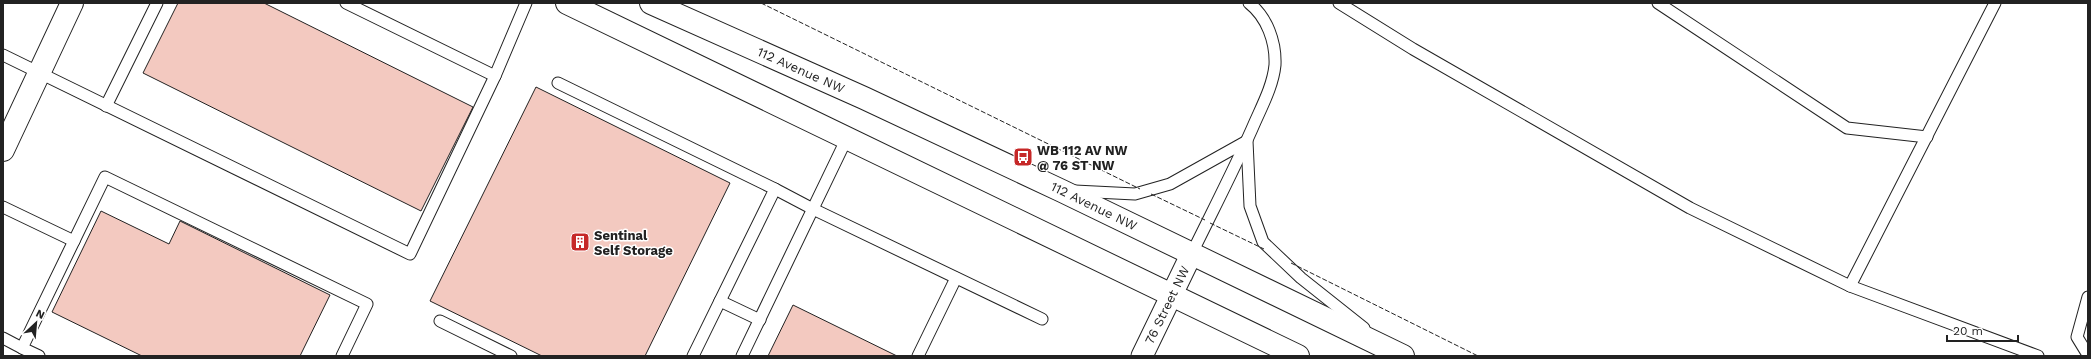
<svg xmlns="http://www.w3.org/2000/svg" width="2091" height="359" viewBox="0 0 2091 359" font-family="'Work Sans',sans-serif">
  <rect width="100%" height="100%" fill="#fff"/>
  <!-- building -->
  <g fill="#f3c9c0" stroke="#222">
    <path d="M178 3H264L473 107 421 211 143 73Z"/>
    <path d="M536 87 730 183 645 356H542L430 301Z"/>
    <path d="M101 211 169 244 180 221 330 295 300 356H142L52 312Z"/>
    <path d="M793 305 897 356H768Z"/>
  </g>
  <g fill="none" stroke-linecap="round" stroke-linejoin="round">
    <!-- lane casing -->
    <g stroke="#222" stroke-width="13">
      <g id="lane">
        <path d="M346 3 495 76"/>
        <path d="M1339 3 1413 49 1690 208 1850 286 2038 356"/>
        <path d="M1658 3 1847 128 1927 137"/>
        <path d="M3 55 410 254 495 76 526 3"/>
        <path d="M558 83 775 189 693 356"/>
        <path d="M106 106 157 3"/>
        <path d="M775 189 813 209 1042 319"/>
        <path d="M1075 191 1135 194 1170 184 1247 141 1250 206 1263 242 1301 278 1364 328"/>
        <path d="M3 207 74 241"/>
        <path d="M1192 253C1213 210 1236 166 1255 122 1263 104 1273 85 1275 65 1276 42 1267 17 1249 3"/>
        <path d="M1850 286 1995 3"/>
        <path d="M2088 297 2077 337 2088 355"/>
        <path d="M720 301 760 320"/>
        <path d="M440 321 511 356"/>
        <path d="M3 338 22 348"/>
        <path d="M39 356 22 348 105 177 367 304 342 356"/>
        <path d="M742 356 847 138"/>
        <path d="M918 356 956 278"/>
      </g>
    </g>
    <!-- street casing -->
    <g stroke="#222" stroke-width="23">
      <path id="street" d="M1142 356 1192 253"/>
    </g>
    <!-- secondary casing -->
    <g stroke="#222" stroke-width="24">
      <g id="secondary">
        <path d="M567 3 1298 356"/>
        <path d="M651 3 864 98 1062 191 1403 356"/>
        <path d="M3 150 72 3"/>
      </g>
    </g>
    <!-- lane -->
    <use href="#lane" stroke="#fff" stroke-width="11"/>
    <!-- street -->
    <use href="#street" stroke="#fff" stroke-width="21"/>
    <!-- secondary -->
    <use href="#secondary" stroke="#fff" stroke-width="22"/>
    <!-- fence -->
    <g stroke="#222" stroke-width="1" stroke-dasharray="5 2" stroke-linecap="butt">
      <path d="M761 3 1140 189"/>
      <path d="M1151 194 1205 220"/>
      <path d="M1210 223 1264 249"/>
      <path d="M1291 263 1478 356"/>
    </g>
  </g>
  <!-- icons -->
  <defs>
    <g id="bus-square" transform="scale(1)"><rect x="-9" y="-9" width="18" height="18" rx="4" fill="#c62828" stroke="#fff"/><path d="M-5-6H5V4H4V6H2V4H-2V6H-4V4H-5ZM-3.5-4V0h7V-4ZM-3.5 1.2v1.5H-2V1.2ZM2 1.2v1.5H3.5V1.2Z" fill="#fff"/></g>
    <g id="building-square" transform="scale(1)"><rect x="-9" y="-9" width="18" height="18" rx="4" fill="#c62828" stroke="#fff"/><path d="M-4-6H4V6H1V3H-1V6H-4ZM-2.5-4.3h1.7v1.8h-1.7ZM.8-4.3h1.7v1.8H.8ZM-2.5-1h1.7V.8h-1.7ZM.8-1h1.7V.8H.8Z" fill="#fff"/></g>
  </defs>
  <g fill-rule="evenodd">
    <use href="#bus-square" x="1023" y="157"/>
    <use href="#building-square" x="580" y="242"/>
  </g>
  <g text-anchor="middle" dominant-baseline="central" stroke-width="3" stroke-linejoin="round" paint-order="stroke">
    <!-- street labels -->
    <g font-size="13" fill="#222" stroke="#fff">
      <text transform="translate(801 70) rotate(24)">112 Avenue NW</text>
      <text transform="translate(1094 206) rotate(26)">112 Avenue NW</text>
      <text transform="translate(1167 305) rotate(-64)">76 Street NW</text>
    </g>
    <!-- poi labels -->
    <g font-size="13" font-weight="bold" fill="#222" stroke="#fff" text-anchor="start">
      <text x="1037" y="150">WB 112 AV NW<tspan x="1037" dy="15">@ 76 ST NW</tspan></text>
      <text x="594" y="235">Sentinal<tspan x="594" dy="15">Self Storage</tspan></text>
    </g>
  </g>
  <!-- border -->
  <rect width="2091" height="359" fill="none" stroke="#222222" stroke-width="8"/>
  <!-- north arrow -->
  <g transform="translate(36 323) rotate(26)" stroke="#ffffff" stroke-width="3" paint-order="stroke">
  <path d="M0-3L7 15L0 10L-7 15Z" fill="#222222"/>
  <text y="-6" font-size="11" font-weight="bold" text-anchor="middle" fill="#222222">N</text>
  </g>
  <!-- scale -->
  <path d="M1947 335v6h71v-6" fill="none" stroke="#222222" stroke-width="2"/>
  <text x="1953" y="335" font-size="12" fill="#222222" stroke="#ffffff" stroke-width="3" paint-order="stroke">20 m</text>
</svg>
